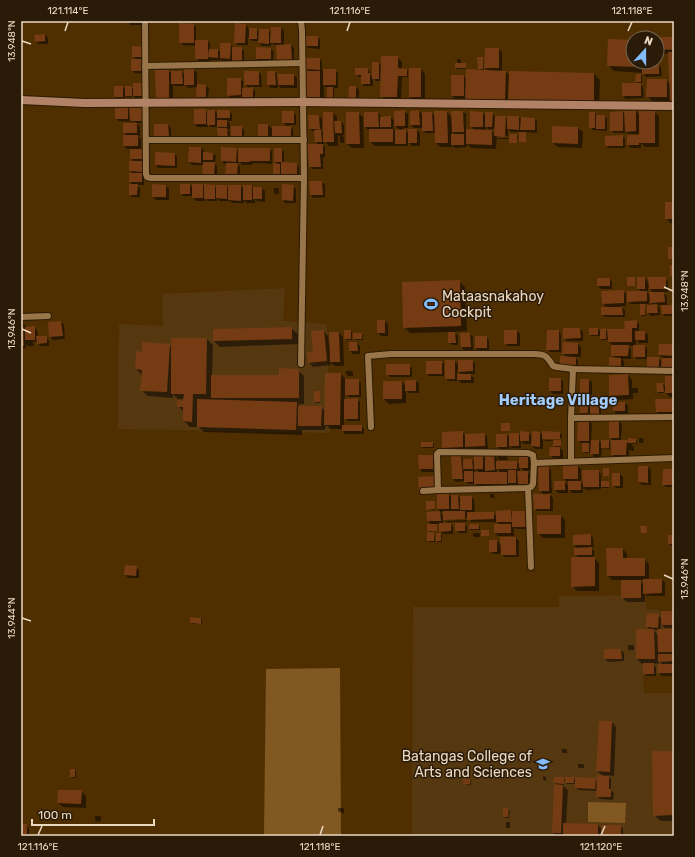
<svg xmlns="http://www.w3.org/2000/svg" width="695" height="857" viewBox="0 0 695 857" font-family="Rubik,sans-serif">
  <rect width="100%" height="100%" fill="#4f2f00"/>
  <!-- built -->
  <g fill="#553810">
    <path d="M285 288 283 321 327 324 330 433 118 429 119 324 163 326 162 294Z"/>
    <path d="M645 595 646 609 660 610 661 625H674V674L643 675 644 693H674V836H412L413 607H559V596Z"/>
  </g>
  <!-- green -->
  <g fill="#815821">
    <path d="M340 668 341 836H264L266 669Z"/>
    <path d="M588 802 626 803 625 823 588 822Z"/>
  </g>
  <!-- shadow -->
  <g fill="#0007" fill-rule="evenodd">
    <path d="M128 21H142V25H130Z"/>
    <path d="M194 25 196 27V41H207L210 43V50H218L221 53 230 44 233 47V48H241L244 51V63H236L234 61H223L221 58V60H210V61H199L196 58V46L183 45 180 42Z"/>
    <path d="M245 25 248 27V29H256L260 32 269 30 271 33 272 28H281L284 31V46L291 45 294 48V63H280L278 60 277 45H274L272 43 271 46H262L259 43 260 41H252L248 37V45H238L235 42Z"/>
    <path d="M21 35 22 36V42H21Z"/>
    <path d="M45 35 48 38V44H38L36 41Z"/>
    <path d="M318 37 320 40V49L309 48 306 46Z"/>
    <path d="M647 38H674V104L671 101H652L647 96 666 80 670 84 669 54 657 53V38Z"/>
    <path d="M633 41V62H646V65H659L661 68 662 76 646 77 643 73 614 71 608 65Z"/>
    <path d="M133 47 147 59H141L145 63 144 74 135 73 132 71 137 60 133 56Z"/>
    <path d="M271 49 274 52 273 62 260 61 257 59Z"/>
    <path d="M486 49H499L502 52V72H506L510 76 594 74 600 80 599 108 466 99H455L452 96 464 76 466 79 481 71 479 68 482 58 483 59 484 71H489L485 68Z"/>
    <path d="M397 57 402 62V69L407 70 408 71V77H402L401 101H386L381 96 382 81H376L373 78V86H364L362 83V77H359L356 74 367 69 370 72V75L373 77 379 63 382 66Z"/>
    <path d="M320 59 322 62V70H335L338 73V88H334V99H329L328 98V88H327L324 85V102H312L307 97 310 72 307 69Z"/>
    <path d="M457 59H460L461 60V64H465L466 65V69H457L456 68 459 64 457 62Z"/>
    <path d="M421 69 425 74V102L414 101 410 97Z"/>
    <path d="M194 70 197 72V85L206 86 209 88 208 99H200L197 96 198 87 188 88 185 84V86H175L173 85V102H161L157 98 168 71 172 74 182 72 185 75Z"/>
    <path d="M259 72 261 75 262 87H251L255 91V99H246L244 98H231L228 95 240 79 245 83ZM243 83 249 88 243 89Z"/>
    <path d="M275 72 278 75H294L297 78V88H281L278 85V88H271L268 85Z"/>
    <path d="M640 75 642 76V83H639L643 87 644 98 626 99 623 96 639 84 636 81Z"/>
    <path d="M122 87 126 90 131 87 147 99H137L132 95V97H127L125 95V99L118 100 115 97Z"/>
    <path d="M356 87 359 90V101H352Z"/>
    <path d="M116 108H128L146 123H137L140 127V136H137L141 139V150L147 161H141L145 165V174H141L144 177V185H136L140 188V197H132L130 194 133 185 130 182 134 174 130 171 134 162 131 158V149H127L124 146V136H128L124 133 136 124V122L119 121 116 119Z"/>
    <path d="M205 110 208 113 215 111 218 114 229 111 232 114V121H227L230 124V129H227L230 132V142L218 127H211L208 124V127H197L195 124Z"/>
    <path d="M419 111 423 115 432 113 435 116 447 112 452 117 463 112 466 114V130H474L471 126V112L483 113 486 116 492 113 495 116 505 117 508 120 519 117 522 120 535 119 537 121V133L524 132 526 134V143H521L520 142V132H511L508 129V135H516L518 136 517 143H511L510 142V139H498L497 138H510V136L497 135 496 149 471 148 467 144V147L455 148 452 145V147H440L436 143 435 133H426L423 130V128H414L411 125ZM486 126 490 131 486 130ZM490 129H496L495 134ZM452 131 456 135H452Z"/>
    <path d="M636 111 640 116 654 112 659 116V147H645L641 143V148H630L628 145 640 134H628L626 131V133H614L611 130 623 112 625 115Z"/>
    <path d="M293 112 296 115V125H289L293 130V142H275L271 137V140L262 141 268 125 273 130 288 127 283 122Z"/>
    <path d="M405 112 408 114V128H403L409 134 417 130 420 133V146H412L408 142V146H375L370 142V130H368L365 127V113H378L381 116V118L391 117 395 122ZM393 124 400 130 394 131Z"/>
    <path d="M333 113 337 117V122H341L344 125V135L342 136 344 137V143H341L340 142V136H338V146H329L324 141V144H322L325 147V157H323V169H312L310 166 319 145 316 142 315 131H312L310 128 319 116 322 119V131L324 134Z"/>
    <path d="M358 113 363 117 364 148H352L347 144Z"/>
    <path d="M595 113 598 116H605L607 119V131L593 130 590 127Z"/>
    <path d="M168 125 171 128V138H158L155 135Z"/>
    <path d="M241 127 244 130V141H235Z"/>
    <path d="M553 127 578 128 583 132 582 148 558 147 553 143Z"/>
    <path d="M622 136 625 139V148H609L606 146Z"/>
    <path d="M201 148 204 151 203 153 213 154 216 156 215 164 217 166V180L204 165H192L189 162Z"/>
    <path d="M236 149 239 152 270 149 272 152V164L252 163V165H242L239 161V164H237L240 167V180L226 164H224L222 161Z"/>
    <path d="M282 149 284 152V163L297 164 299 167V178L282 180 274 164H277L275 162Z"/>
    <path d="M175 154 177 157V168H158L156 165Z"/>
    <path d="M322 182 325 185V197L313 198 311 195Z"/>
    <path d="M153 185 166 186 169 189V200H156L153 197Z"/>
    <path d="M181 185H190L193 188 203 185 205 188 214 186 217 189 226 186 229 189V186H241L244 189 252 186 254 188H262L265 191V202L257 201 255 199V203H247L244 200V203H232L230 201H220L217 198V201H208L206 198 205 201H196L193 198V196H183L181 193Z"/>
    <path d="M293 186 296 189V203H285L283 200Z"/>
    <path d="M274 188H278L279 189V194H275L274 192Z"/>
    <path d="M674 203V223H670L666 218Z"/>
    <path d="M645 278 649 283 665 278 668 281V292H662L667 296V306H672L674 307V316H665L663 314 662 305H656L660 308V315L651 316 648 313V304H643L645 306 646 316H642L641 315 640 304H631L628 301 642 292 638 289ZM648 287 654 293 651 296 646 291H648ZM649 301 654 306H649Z"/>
    <path d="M598 279H610L612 282V289H601L598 286Z"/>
    <path d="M459 281 465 287 467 331 454 332 458 336V345H452L449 342V332L410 333 404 327Z"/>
    <path d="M623 291 626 294V306H620L625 310V317H605L602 315 607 308 603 303Z"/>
    <path d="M385 321 388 324V336H381L378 333Z"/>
    <path d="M61 322 64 325 65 339 53 340 50 337Z"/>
    <path d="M636 322 639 324V332H645L648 335V343H639L636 339V346H645L647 349V358H658L663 363V358L659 355 674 345V370H665L661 366V371L648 359H636L634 356V346H628L631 349V359H621L624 361V369H613L615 358 612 356V345L609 342V340H602L601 339V336H591L590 335 598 329 601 332 605 329 609 333 627 330Z"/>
    <path d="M21 323H23L26 326V328H35L37 330 38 337H46L49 340V346H40L37 342H32L34 344V346H28L26 344V348L21 349Z"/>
    <path d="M291 328 298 334V344L220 347 214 341Z"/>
    <path d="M580 329 583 332V341H567L564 338Z"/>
    <path d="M324 331 328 336 329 345 330 344 339 333 343 337 344 366H335L330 362 331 365 313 367 309 362 314 353Z"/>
    <path d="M345 331H351L352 332V340H347L345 339Z"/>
    <path d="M517 331 520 334V346H508L505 343Z"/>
    <path d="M559 331 561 334V352H550L547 349Z"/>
    <path d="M362 334 363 335V340H356L354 339Z"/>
    <path d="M470 334 473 337V350H464L462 347Z"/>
    <path d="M486 337 489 340V351H479L476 348Z"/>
    <path d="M207 339 213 345 212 376H280L298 370 304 376V404H298L301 407H321L326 412 341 374 345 379V380H358L361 383V397H349L345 392V400L357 399 360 402V421H348L344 417V426H362L364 429V434H345L343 431V429H330L326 425 325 430H302V435L204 432 199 427H190L184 421V412L178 406 184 402V399H178L173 394V398L148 396 141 390 142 375 136 369 143 353 170 345 172 348Z"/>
    <path d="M357 343 360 346V354H353L350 351Z"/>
    <path d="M564 343 578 344 581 347V357H574L578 360V368H564L567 357 563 354Z"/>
    <path d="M454 361 459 365 473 361 475 363V374H470L474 378V383H461L457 379V381H449L446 379ZM457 370 462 375H457Z"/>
    <path d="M441 362 444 364V376H429L427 374Z"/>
    <path d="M409 365 412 368V377H390L387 374Z"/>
    <path d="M346 371H351L353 372V376H348L346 374Z"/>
    <path d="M628 375 632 380V388H637L638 389V393H633V399L615 400 610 395Z"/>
    <path d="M674 377V397H670L664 391V393H659L658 392 663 384 666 387Z"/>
    <path d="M561 379 563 382V394H553L550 391Z"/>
    <path d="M589 380 592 382V396L599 397 602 399V406H598L601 410V416H593L591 413V415H584L581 413 584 401 581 398ZM587 401H592V404L595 407H591V404Z"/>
    <path d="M416 381 419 383V393H409L406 390V403L389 404 384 399V382H402L406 386Z"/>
    <path d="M319 392 320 393V403H316L315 402Z"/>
    <path d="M674 400V414H659L657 412Z"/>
    <path d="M625 403 628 406V414H616L614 411Z"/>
    <path d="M589 421 592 424 591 441H599L602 444 609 441 610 442V449L602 448 601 457H594L592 453H584L583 452V443H581L578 440Z"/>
    <path d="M619 421 622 424 621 441H626L628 443V439L636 440 637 441V444H631L634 447V451H631L629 449V458L615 457 612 454V440L610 437Z"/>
    <path d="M462 432 465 435 485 434 487 437 488 449H469L467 447V451L447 452 443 447Z"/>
    <path d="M533 432 540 433 543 435 560 433 562 436V438H544V440H562V441H561V447H559L563 451V458H553L550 455 557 448 554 445V441H545L543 438V449H535L532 446 533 444H524L521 441V448H512L510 445 509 449H500L497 446 507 435 510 438 519 434 521 437 528 433 533 437Z"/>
    <path d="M639 438H642L644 440 643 443H640L639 442Z"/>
    <path d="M433 443 434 444V448H423L422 447Z"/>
    <path d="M520 454 531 456V471H526L531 475V487H521L520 485H511V488H480L476 484H468L465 481 456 482 453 479 461 456 464 460H472L475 463 483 456 486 459 494 455 497 458V462H517L520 466ZM520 467 525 472H520ZM475 468 480 473H475ZM497 468 501 473H497Z"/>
    <path d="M498 455H506L507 456 508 460H499L498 459Z"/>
    <path d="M432 456 435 459V472H422L420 469Z"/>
    <path d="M578 466 581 469V482L584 485 598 471 601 474V482H608L609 483V488H603L601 487V489L586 490 583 487V493H572L568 489V493H558L555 490 565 482 569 486V482H567L564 479Z"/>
    <path d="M549 467 551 470 552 493H548L553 498V511H537L535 508 544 495 540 490Z"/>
    <path d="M639 467H648L651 470V485H642L639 482Z"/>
    <path d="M674 470V487H666L663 484Z"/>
    <path d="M620 474 623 477V488H616L613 485Z"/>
    <path d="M490 494H493L494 495 495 498H491L490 497Z"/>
    <path d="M449 495 451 496H458L461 499 471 497 474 499 475 513H493L497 517 511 511 512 512H527L530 529H516L514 527V536H498L495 533V525H501L497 522H471L470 520V518H467L446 519V521L443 518V524H449L446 521 467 520V522H449L453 527V534H443L440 531V524H435L437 526V531H431L434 534 435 542H429L428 540 431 533 428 530 432 525 428 521 440 512 444 517V512H441L438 509Z"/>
    <path d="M434 502 435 503V510H429L427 509Z"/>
    <path d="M561 516 565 520V538H543L538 533Z"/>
    <path d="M464 524 467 527V533H459L456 530Z"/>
    <path d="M470 525H479L480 526V530H471L470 529Z"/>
    <path d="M473 533H479L480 534V537H475L473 536Z"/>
    <path d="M441 534 442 535V542H438L437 541Z"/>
    <path d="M591 535 593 538 594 547H590L594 551V558L599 563V591H577L572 586 579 558 575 554 578 549 574 545Z"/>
    <path d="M674 536V546H671L669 543Z"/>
    <path d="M516 538 519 541V557H504L500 552V554H493L490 551 497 541 501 545Z"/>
    <path d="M623 549 627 554V559H644L649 564V580H662L665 582V596H647L645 594V602H627L622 597V580H612L608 576ZM639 580H644V585Z"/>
    <path d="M136 567 139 570V578H128L125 575Z"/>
    <path d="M672 612 674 614V628H665L661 624 660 630H674V664H672L674 666V676H662L659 673V663L653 664 656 667V676H647L644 673V664H642L637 659V630H650L646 626 658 615 662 619ZM653 630H658V635ZM659 661 663 665H659Z"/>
    <path d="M201 619 202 620V624H192L191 623Z"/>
    <path d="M628 645H633L634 646V650H629L628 649Z"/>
    <path d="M621 650 624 653V661L608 662 605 659Z"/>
    <path d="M600 722H612L616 727 614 776 607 775 611 779V790L614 793 613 800 600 799 597 796V791L579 790 576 788V784H567L564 781V785H562L568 790 566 824 598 825 602 829 620 826 623 829V836H556L553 832 557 785 554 783 563 778 566 781 574 778 576 781 595 779 597 781 603 776 597 771Z"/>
    <path d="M562 749H566L567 750V753H563L562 752Z"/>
    <path d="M674 752V821H661L654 815Z"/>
    <path d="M547 758 548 759V767H544L543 766Z"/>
    <path d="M578 764H583L584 765V768H579L578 767Z"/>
    <path d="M71 770H75L76 771V778H72L71 777Z"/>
    <path d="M470 775 471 776V785L465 784 464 783Z"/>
    <path d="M543 776 546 777V781L543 780Z"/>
    <path d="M81 791 86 796V808L63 807 58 803Z"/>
    <path d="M338 808H343L344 809V813L339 812 338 811Z"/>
    <path d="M508 809 510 810 509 818H505L504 816Z"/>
    <path d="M95 816H100L101 817V821L96 822 95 820Z"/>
    <path d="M506 822H509L510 823V828H507L506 827Z"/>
    <path d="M21 825H26L29 828V836H21Z"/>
  </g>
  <!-- building -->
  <g fill="#753c14">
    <path d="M179 23 194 24V43H179Z"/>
    <path d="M235 23 246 24 245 43H234Z"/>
    <path d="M271 27H281V43H270Z"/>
    <rect x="249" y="28" width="8" height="11"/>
    <path d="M259 29H269V44L258 43Z"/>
    <path d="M45 34V41L35 42 34 35Z"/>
    <rect x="305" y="36" width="13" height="10"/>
    <path d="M657 37H674V50L657 49Z"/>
    <path d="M608 39 633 40V62H640V67L607 66Z"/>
    <rect x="195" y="40" width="13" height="19"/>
    <path d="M220 43H231L230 59 220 58Z"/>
    <path d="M291 44 292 60H277L276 45Z"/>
    <path d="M132 46 145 47V57H132Z"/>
    <rect x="232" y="47" width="10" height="14"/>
    <path d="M256 47 271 48V59H256Z"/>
    <path d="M485 48H499V68H484Z"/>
    <path d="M209 49H218V58L208 57Z"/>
    <path d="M668 52H674V101H670Z"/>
    <path d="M381 56H398V68L407 69V76H398L397 97H380Z"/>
    <path d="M477 57H483V69H478Z"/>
    <path d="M306 58H320V70L306 69Z"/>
    <rect x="131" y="59" width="11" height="12"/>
    <rect x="372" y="62" width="7" height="17"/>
    <rect x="455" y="63" width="11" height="5"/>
    <rect x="642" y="64" width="17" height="10"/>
    <path d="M355 68H368V73H370V84H361V75H355Z"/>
    <rect x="409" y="68" width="12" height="29"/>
    <rect x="184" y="69" width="10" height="16"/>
    <rect x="323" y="69" width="13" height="16"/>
    <path d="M466 69 506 71 505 102 465 101Z"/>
    <path d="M155 70H169V98H156Z"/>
    <path d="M171 71H182L183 84H171Z"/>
    <rect x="244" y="71" width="15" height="14"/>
    <path d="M267 71H275L276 85H267Z"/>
    <rect x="306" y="71" width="14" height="27"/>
    <path d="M509 71 594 73V102L508 100Z"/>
    <path d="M277 74H294V85H278Z"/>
    <path d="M636 74H641V82H635Z"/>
    <rect x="451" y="75" width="13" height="21"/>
    <path d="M227 78H241V95L227 96Z"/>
    <path d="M647 79H667V97H646Z"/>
    <rect x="133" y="83" width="12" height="13"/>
    <rect x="622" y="83" width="19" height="13"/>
    <path d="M197 84 206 85V97H196Z"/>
    <rect x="114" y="86" width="9" height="11"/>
    <rect x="125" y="86" width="7" height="10"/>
    <path d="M349 86H356V99H348Z"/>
    <path d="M253 87V97H242V88Z"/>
    <rect x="327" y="87" width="6" height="11"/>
    <rect x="115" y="107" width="13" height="12"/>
    <path d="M129 107H144V121H130Z"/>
    <rect x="194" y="109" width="12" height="15"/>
    <rect x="207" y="110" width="8" height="15"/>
    <rect x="217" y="110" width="13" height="8"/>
    <path d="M405 110V126H394V111Z"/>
    <path d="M419 110 420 125H410V111Z"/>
    <path d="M636 110V131L625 132 624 111Z"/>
    <rect x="282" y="111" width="12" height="12"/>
    <path d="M434 111H447L448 143H435Z"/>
    <path d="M451 111H463L464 132H452Z"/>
    <path d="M470 111 483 112V127H470Z"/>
    <path d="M623 111V131H610V112Z"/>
    <rect x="639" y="111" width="16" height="32"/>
    <path d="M323 112H333L334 142H323Z"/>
    <path d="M346 112H359L360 144H346Z"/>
    <path d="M364 112H378L379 127H364Z"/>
    <path d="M422 112H432L433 131H422Z"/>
    <path d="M485 112H493L492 127H485Z"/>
    <rect x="589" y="112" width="6" height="16"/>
    <path d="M308 115H319L320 129H309Z"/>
    <rect x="596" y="115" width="9" height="14"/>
    <path d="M391 116V127H380V117Z"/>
    <path d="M495 116H506L505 137 494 136Z"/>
    <path d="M507 116H519V130L507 129Z"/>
    <path d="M521 117 535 118V130H520Z"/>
    <rect x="217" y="120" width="10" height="7"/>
    <path d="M334 121H341L342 133H335Z"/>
    <rect x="123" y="123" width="14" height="10"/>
    <path d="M154 124H168L169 136H154Z"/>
    <rect x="258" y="124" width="10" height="14"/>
    <rect x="231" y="126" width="11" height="13"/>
    <rect x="272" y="126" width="19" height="13"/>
    <path d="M552 126 578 127V144L552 143Z"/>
    <path d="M217 128H227L228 139H218Z"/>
    <path d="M321 129 322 142H315L314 130Z"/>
    <rect x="369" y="129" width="24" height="13"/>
    <path d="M406 129V144H395V130Z"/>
    <rect x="408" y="129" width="9" height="14"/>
    <path d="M466 129 492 130V145L466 144Z"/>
    <path d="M519 132H526V143L519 142Z"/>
    <rect x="451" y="134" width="13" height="11"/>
    <rect x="509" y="134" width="8" height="9"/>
    <rect x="123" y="135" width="15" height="11"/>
    <path d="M623 135V146H605V136Z"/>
    <rect x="627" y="135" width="12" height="10"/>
    <path d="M307 144H323V154H320L321 167H309Z"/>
    <path d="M189 147H201V163L188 162Z"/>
    <path d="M221 147 237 148 236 162 221 161Z"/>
    <path d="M238 148H250V154V148H270V161H250V162H238Z"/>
    <rect x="274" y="148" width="8" height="14"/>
    <path d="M130 149H145L144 159H130Z"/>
    <path d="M155 152 175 153V166L155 165Z"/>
    <path d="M203 152 213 153V160H203Z"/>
    <path d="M129 161H142V172L129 171Z"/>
    <path d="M203 162H215L214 177H202Z"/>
    <path d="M281 162 297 163V176L281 175Z"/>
    <path d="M226 163H238L237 177H225Z"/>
    <path d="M273 163 280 164V178H273Z"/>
    <rect x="129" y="173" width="13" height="9"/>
    <path d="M309 181H322L323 195H310Z"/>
    <path d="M129 184H138L137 195H129Z"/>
    <path d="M152 184 166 185V197H152Z"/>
    <rect x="180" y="184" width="10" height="10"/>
    <rect x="192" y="184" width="11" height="14"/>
    <path d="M204 184 215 185V199H204Z"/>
    <path d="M282 184 294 185 293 201 282 200Z"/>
    <path d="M216 185H227V199L216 198Z"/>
    <path d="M228 185H241V201L228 200Z"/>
    <rect x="243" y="185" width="9" height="15"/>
    <rect x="253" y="187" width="9" height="12"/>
    <rect x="665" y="202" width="9" height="17"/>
    <rect x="668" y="247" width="6" height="12"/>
    <rect x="670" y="265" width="4" height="11"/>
    <rect x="627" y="277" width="8" height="9"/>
    <rect x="637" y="277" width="8" height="12"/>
    <path d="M648 277H666V289H649Z"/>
    <rect x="597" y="278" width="13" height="8"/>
    <path d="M460 280 461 326 403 328 402 282Z"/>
    <path d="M624 290V303L602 304 601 291Z"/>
    <path d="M627 291H647V301L627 302Z"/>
    <path d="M649 292H664L665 302 650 303Z"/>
    <rect x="640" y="304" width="5" height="11"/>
    <path d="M657 304 658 313H647V305Z"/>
    <path d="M661 305H673V314H662Z"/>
    <path d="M601 307H622L623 315H601Z"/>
    <rect x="377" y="320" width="8" height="13"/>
    <path d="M637 320V328H632V342H608L607 329H625L624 321Z"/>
    <path d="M61 321 63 336 49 337 48 322Z"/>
    <path d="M21 322H23L24 346H21Z"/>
    <path d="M35 326V340H25V327Z"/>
    <path d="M292 327V339L213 341V329Z"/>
    <path d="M563 328H580L581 338 563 339Z"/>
    <rect x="589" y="328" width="9" height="7"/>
    <path d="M606 328V339H600V329Z"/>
    <path d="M324 330 327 361 308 363 307 352H313L311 331Z"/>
    <rect x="344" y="330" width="7" height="9"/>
    <rect x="504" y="330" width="13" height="14"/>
    <path d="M547 330H559V350H546Z"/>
    <rect x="635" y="331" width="10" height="9"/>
    <path d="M329 332H339L340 362H330Z"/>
    <path d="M448 332H455L456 343H448Z"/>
    <rect x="353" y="333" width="9" height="6"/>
    <path d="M460 333H470L471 347H461Z"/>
    <path d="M36 336H47V343L37 344Z"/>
    <rect x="475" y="336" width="12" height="12"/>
    <path d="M171 338H207L206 394H193L192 422 183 421V407H177V400L183 401 184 394H171Z"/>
    <path d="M142 342 170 344 167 392 140 391 142 370 135 369 136 351 142 352Z"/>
    <path d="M349 342H357L358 351H349Z"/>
    <path d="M563 342 578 343V354H562Z"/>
    <path d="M659 344H674V356L658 355Z"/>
    <path d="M611 345H629L628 356H611Z"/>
    <rect x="633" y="345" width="12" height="12"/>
    <path d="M560 356 576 357V366H560Z"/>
    <path d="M609 357 621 358V367H609Z"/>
    <rect x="647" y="357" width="12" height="12"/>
    <path d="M662 358H674V368L661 367Z"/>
    <rect x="445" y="360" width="10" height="19"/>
    <path d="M458 360H473V371L458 372Z"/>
    <rect x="426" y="361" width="16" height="13"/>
    <rect x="386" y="364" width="24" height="11"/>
    <path d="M279 368 299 369V398H211V375H279Z"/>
    <path d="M325 373H341L340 425H324Z"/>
    <rect x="457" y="374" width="14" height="6"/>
    <path d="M628 374 629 395 609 396V375Z"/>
    <rect x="665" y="376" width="9" height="17"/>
    <rect x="549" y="378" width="12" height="13"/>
    <rect x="345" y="379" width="14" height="16"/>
    <rect x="580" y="379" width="9" height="19"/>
    <rect x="405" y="380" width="11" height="11"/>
    <rect x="383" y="381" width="19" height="18"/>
    <path d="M656 383H663L664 392H657Z"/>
    <rect x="314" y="391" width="6" height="11"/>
    <path d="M591 395 599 396V404H591Z"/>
    <path d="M358 398V419H344V399Z"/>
    <path d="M197 399 297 402 296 430 197 427Z"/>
    <path d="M655 399H674V412H656Z"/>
    <rect x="580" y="400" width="8" height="13"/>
    <path d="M612 402H625V411H613Z"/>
    <path d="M298 406H322L321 426H298Z"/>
    <rect x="590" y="406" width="9" height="8"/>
    <path d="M578 420H589V441H577Z"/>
    <rect x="609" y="420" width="10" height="18"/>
    <rect x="501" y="423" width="9" height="8"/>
    <rect x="342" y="425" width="20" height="6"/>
    <path d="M463 431V447L442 448V432Z"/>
    <path d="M520 431 529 432V441H520Z"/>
    <path d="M532 431 540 432V447L531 446Z"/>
    <path d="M542 431 560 432V439H542Z"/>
    <path d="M485 433V446L465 447V434Z"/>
    <rect x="509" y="433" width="10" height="13"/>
    <rect x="496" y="434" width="11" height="13"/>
    <path d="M628 438 636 439V443H627Z"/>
    <rect x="553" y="440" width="8" height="6"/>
    <path d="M591 440H599V454H590Z"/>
    <rect x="601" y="440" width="8" height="8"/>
    <path d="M611 440H627L626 455H611Z"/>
    <rect x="421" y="442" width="12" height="5"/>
    <rect x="582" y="443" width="7" height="9"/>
    <path d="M550 447H560V456H549Z"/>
    <rect x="519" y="453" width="9" height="15"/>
    <path d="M494 454 495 470 485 471V455Z"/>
    <path d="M418 455H433V469H419Z"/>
    <path d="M451 455H461L463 479H452Z"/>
    <rect x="474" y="455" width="9" height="14"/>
    <path d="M463 459H472L473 469H463Z"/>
    <rect x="496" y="461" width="21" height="8"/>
    <rect x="563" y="465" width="15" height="14"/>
    <path d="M538 466H549V491H539Z"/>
    <path d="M638 466H648V483L638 482Z"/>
    <rect x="603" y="468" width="6" height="8"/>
    <path d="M663 469H674V485H662Z"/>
    <rect x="508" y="470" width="8" height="13"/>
    <path d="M582 470H599V487H583Z"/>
    <rect x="464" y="471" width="9" height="11"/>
    <path d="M517 471H528V484H518Z"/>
    <rect x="474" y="472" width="33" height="12"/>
    <rect x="612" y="473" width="8" height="13"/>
    <path d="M434 476 435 490 419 491 418 477Z"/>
    <rect x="554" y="481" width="11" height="9"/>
    <rect x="568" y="481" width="13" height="9"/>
    <rect x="601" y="481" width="8" height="6"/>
    <rect x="437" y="494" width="12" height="15"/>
    <path d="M533 494H550V509H534Z"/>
    <path d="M451 495H458L459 509H451Z"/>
    <rect x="460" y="496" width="12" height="14"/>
    <path d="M426 501H435V509L426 510Z"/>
    <path d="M511 510 512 522H496V511Z"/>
    <path d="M440 511 441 521H427L426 512Z"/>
    <path d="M443 511H465V519L443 520Z"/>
    <rect x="512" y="511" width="16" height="16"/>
    <path d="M467 512H494V519L467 520Z"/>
    <rect x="537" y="515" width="24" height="19"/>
    <path d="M439 523H451V531L439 532Z"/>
    <rect x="455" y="523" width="10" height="8"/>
    <rect x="427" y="524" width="10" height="7"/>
    <rect x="469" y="524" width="10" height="5"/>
    <rect x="494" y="524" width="17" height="9"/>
    <path d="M640 526H647V533H641Z"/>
    <rect x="481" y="530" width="8" height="6"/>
    <rect x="427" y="532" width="7" height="9"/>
    <rect x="436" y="533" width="5" height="8"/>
    <path d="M591 534V545H573V535Z"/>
    <rect x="668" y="535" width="6" height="9"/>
    <path d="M500 537H516V555H501Z"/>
    <rect x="489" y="540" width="8" height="12"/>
    <path d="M592 547V555H574V548Z"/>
    <path d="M606 548H623V558H645V576H607Z"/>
    <path d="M571 557H595V586L571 587Z"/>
    <path d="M125 565 137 566 136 576 124 575Z"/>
    <path d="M643 579H662V593L643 594Z"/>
    <rect x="621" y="580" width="20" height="18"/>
    <rect x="661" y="611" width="12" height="14"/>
    <path d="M647 613 659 614 658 628 645 627Z"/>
    <path d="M190 617 201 618V624L190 623Z"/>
    <path d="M636 629H654L655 659H636Z"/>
    <path d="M657 629H674V652H658Z"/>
    <path d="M604 649H621L622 659H604Z"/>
    <path d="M658 654H674V661L658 662Z"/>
    <rect x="643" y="663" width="11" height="11"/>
    <rect x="658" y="664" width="16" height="9"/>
    <path d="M599 721H612L610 772 596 771Z"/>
    <path d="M652 751H674V815L653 816Z"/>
    <rect x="542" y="757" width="5" height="9"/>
    <rect x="70" y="769" width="5" height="8"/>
    <path d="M464 774H471L470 784H463Z"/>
    <path d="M597 775 609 776V789H611V797H596Z"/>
    <path d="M554 777H564V784L553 783Z"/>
    <rect x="565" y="777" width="9" height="6"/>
    <path d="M575 777 596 778 595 789 575 788Z"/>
    <path d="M554 784 563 785 561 833H552Z"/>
    <path d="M58 790H82L81 804 57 803Z"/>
    <path d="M503 807 509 808 508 817H503Z"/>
    <path d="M563 823 598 824V836H563Z"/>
    <rect x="21" y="824" width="6" height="10"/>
    <rect x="601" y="825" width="20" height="11"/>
  </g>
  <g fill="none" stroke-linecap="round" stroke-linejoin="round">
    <!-- street casing -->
    <g stroke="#2c1b04" stroke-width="8">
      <g id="street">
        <path d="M145 21 146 174 147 177 150 178H304"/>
        <path d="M300 21 301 22 302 30 304 178 301 364"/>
        <path d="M145 66 302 63"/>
        <path d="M146 140H304"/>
        <path d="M21 317 48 316"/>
        <path d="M571 418 674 417"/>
        <path d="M371 427 368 356 391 354H534C545 354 547 356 553 366L557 367 573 369 674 371"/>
        <path d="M439 452 528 453 533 455 534 463 533 484 531 487 528 488 438 490 437 454Z"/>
        <path d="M571 461V418L573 369"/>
        <path d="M534 463 674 458"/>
        <path d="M528 488 531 567"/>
        <path d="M423 491 438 490"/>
      </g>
    </g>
    <!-- secondary casing -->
    <g stroke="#2c1b04" stroke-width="10">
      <path id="secondary" d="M21 100 84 103 303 102 674 106"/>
    </g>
    <!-- street -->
    <use href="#street" stroke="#99764a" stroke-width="6"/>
    <!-- secondary -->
    <use href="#secondary" stroke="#b28266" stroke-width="8"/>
  </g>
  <!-- ticks -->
  <path fill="none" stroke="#ecd9c2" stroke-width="1.5" d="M65 31 68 22M347 31 350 22M628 31 632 22M22 41 31 44M664 287 673 291M22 329 31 333M664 575 673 579M22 618 31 621M38 835 42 826M320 835 323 826M601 835 605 826"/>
  <!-- icons -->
  <defs>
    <g id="stadium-bare" transform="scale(1.08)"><path d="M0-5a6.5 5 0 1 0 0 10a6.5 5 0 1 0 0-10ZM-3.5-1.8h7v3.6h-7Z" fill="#83bcfb" stroke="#2a1b09" stroke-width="2.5" paint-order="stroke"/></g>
    <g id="university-bare" transform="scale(1.08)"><path d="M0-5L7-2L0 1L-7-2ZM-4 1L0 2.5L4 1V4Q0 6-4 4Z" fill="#83bcfb" stroke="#2a1b09" stroke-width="2.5" paint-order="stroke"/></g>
  </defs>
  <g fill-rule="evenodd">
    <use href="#stadium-bare" x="431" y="304"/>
    <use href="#university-bare" x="543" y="764"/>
  </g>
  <g text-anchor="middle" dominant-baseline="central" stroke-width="3" stroke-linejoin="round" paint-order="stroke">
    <!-- poi labels -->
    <g font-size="14" fill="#ecd9c2" stroke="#2a1b09" text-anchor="start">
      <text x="442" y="296">Mataasnakahoy<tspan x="442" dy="16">Cockpit</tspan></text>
      <text x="532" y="756" text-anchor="end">Batangas College of<tspan x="532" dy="16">Arts and Sciences</tspan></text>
    </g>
    <!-- neighbourhood labels -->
    <g font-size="15" font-weight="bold" fill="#a2ccfb" stroke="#2a1b09">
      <text x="558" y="400">Heritage Village</text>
    </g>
  </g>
  <!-- border -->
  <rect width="695" height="857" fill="none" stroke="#2a1b09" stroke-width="44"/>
  <!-- north arrow -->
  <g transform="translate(645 50) rotate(21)"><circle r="19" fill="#2a1b09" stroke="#786753"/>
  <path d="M0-3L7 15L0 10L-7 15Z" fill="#83bcfb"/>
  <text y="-6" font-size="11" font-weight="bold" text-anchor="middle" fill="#ecd9c2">N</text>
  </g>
  <!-- scale -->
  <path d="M32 819v6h122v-6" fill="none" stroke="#ecd9c2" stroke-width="2"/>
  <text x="38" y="819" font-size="12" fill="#ecd9c2" stroke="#2a1b09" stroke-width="3" paint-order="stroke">100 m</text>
  <rect x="22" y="22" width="651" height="813" fill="none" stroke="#ecd9c2" stroke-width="1.5"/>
  <g font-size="10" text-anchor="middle" fill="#ecd9c2">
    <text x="68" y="14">121.114°E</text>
    <text x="350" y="14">121.116°E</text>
    <text x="632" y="14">121.118°E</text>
    <text transform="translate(11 41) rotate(-90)" y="4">13.948°N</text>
    <text transform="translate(684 291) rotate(-90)" y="4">13.948°N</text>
    <text transform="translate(11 329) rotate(-90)" y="4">13.946°N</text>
    <text transform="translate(684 579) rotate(-90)" y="4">13.946°N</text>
    <text transform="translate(11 618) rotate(-90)" y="4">13.944°N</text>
    <text x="38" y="850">121.116°E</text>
    <text x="320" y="850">121.118°E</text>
    <text x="601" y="850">121.120°E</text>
  </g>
</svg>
